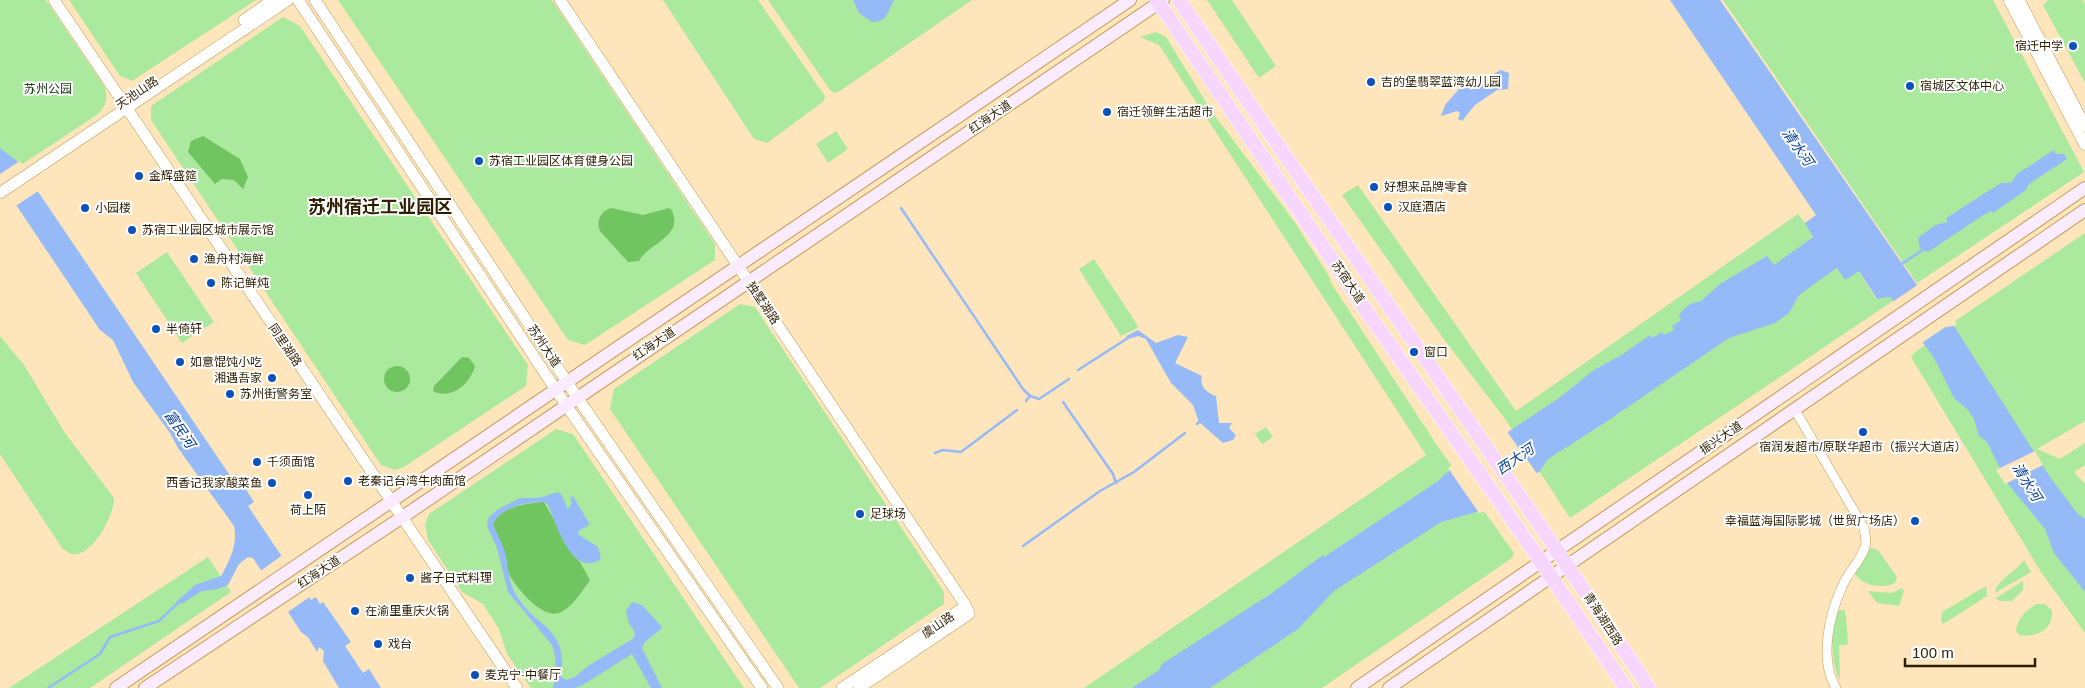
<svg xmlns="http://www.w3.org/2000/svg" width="2085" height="688" viewBox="0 0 2085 688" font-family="Helvetica,'Noto Sans SC',sans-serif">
  <rect width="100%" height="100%" fill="#fee5bb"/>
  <!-- green -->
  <g fill="#abe99e">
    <path d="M0 0H46L104 86C109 97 106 106 98 114L0 179Z"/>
    <path d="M69 0H256L132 81 120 76Z"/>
    <path d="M338 0H552L715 244V260L585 345 568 340Z"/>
    <path d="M663 0H758L825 96 824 101 767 143 754 139Z"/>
    <path d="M768 0H972L840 91 834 93 830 90Z"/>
    <path d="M1207 0H1232L1276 66 1259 78Z"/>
    <path d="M1723 0H1993L2084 172 1917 283Z"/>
    <path d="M2048 0H2083L2085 4V83L2043 5Z"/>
    <path d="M283 17 300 26 528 365 526 386 404 467 395 470 381 465 151 120V106Z"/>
    <path d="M1156 32 1166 37 1212 112 1296 224 1330 278 1331 283 1438 447 1514 553 1512 558 1322 688H1084L1426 455 1159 45 1140 37Z"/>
    <path d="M836 131 848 149 828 163 816 144Z"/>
    <path d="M1358 185 1516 411 1798 214 1814 235 1806 242 1829 274 1837 268 1859 271 1876 299 1890 297 1893 301 1570 518 1505 419 1443 338 1342 195Z"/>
    <path d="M2085 233V421L2037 449 2060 459 2085 443V465L2074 472 2085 484V633L2041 572 1911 357 1915 352 1957 324 1955 321Z"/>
    <path d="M167 252 214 322 182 343 136 273Z"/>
    <path d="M1094 259 1136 323 1138 328 1121 336 1079 269Z"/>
    <path d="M740 304 755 307 944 592V604L820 688H799L610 409 614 389Z"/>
    <path d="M0 336 24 365 65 433 114 498C115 514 92 558 72 554 69 553 65 550 62 548L0 454Z"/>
    <path d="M1266 427 1273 437 1262 444 1255 434Z"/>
    <path d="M556 429 573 434 744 688H531L507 654 499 629 483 604 462 592 428 540 425 525 429 514Z"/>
    <path d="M1870 548 1878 550 1897 577 1895 583C1884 589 1860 586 1855 573Z"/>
    <path d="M208 557 231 592 90 688H9Z"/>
    <path d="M2024 560 2031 572 1995 593C1995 581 2016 572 2024 560Z"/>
    <path d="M2023 581V590L2012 601H1999L1996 598Z"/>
    <path d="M1986 586 1987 596 1943 624 1941 620 1942 612Z"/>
    <path d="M1902 588 1904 591 1899 606 1877 603 1868 591 1892 593Z"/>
    <path d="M2037 604H2045L2052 610C2054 629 2037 638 2019 635L2016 631C2018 617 2025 611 2037 604Z"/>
    <path d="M1839 610H1844L1846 614 1848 645H1839L1840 681C1831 662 1829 630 1839 610Z"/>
  </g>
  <!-- forest -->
  <g fill="#71c560">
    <path d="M203 136 240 159 248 177 243 189 234 180 222 179 215 184 188 152 191 141Z"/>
    <path d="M611 208 643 215 669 208C673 210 673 213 674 218 678 237 646 246 639 261L628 262 600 231C596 222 600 211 611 208Z"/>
    <path d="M462 357 469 358 475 366C471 382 452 401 433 391L434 386Z"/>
    <circle cx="397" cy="379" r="13"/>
    <path d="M544 502 575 557 580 562 590 580C583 590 571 609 559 613 542 619 514 586 508 572 507 569 507 565 507 561 504 549 498 536 493 525 499 506 529 503 544 502Z"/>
  </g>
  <!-- water -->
  <g fill="#96baf7">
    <path d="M853 0H894C887 12 888 22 872 22L859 13Z"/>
    <path d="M1670 0H1720L1946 327 1954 326 2050 477 2077 513 2085 519V592L2054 553 2045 529 2008 484 1987 442 1979 436 1974 419 1968 410 1954 398 1934 358 1890 297 1877 299 1859 271 1845 280 1837 268 1799 295 1789 313 1775 323 1729 338 1606 422 1548 459 1539 472 1484 510 1441 522 1334 591 1298 629 1210 688H1132L1159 670 1162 664 1272 593 1323 555 1324 557 1438 481 1445 474 1559 398 1594 370 1623 354 1650 335 1652 338 1662 332 1664 335 1674 330 1672 326 1681 320 1679 314 1690 304 1701 301 1720 284 1767 256 1774 265 1813 237 1805 223 1816 215Z"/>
    <path d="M1501 70 1509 73 1508 89 1497 90 1475 105 1462 121 1458 119 1460 113 1457 111 1441 116 1445 105 1466 81 1478 82Z"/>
    <path d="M0 148 18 162 231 477 236 474 254 502 248 506 311 600 316 597 320 604 323 602 351 642 345 646 363 673 369 669 381 688H339L323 661 324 651 319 647 317 652 308 637 301 632 253 558 248 557 239 564 228 585 218 589 202 591 181 604 176 602 195 585 221 576C230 560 238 544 234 526L178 448 170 433 133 382 113 340 100 330 0 181Z"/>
    <path d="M2054 150 2056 154H2064L2067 159 2029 184 2026 190 1993 213 1992 211 1985 214 1928 252 1920 248 1918 238 1935 225 1948 222 1946 218 2001 183H2011L2017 174Z"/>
    <path d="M1138 330 1156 343 1178 335 1188 337 1175 363 1202 376C1199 386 1207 393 1216 396L1219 423H1232L1229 428 1236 435 1233 440 1223 443 1199 422 1193 405 1171 383 1146 339 1138 336 1128 339 1126 336Z"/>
    <path d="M557 492 561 494 568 509 572 503 570 498 573 496 589 523 588 526 578 531 579 535 598 547 601 559C571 579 556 522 547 503 531 500 499 507 493 525 497 534 503 544 505 553 508 566 508 579 514 591 533 629 569 624 561 677L566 680 575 677 588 666 634 638 635 633 629 623 626 611 632 602 642 605 662 627 661 629 645 642 642 648 662 688H651L632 654 581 686 574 688H553C555 673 558 660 552 645L508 592 497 548 487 526 489 517 497 510 520 498H539Z"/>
  </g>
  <!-- pier -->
  <g fill="#fee5bb">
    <path d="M20 161 40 190 14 207 0 185V174Z"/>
    <path d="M1919 284 1947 325 1950 324 1920 344 1891 303Z"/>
    <path d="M1506 430 1538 475 1485 512 1479 513 1448 468Z"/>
    <path d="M2035 451 2043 465 2005 484 1996 470Z"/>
    <path d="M284 554 311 596 285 614 259 572Z"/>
  </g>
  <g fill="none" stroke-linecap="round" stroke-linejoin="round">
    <!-- stream -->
    <g stroke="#96baf7" stroke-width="2.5">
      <path d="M901 208 1023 389 1030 396 1039 399 1069 379"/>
      <path d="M1900 265 1924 249"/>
      <path d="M1078 370 1128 338"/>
      <path d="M1026 401 1030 396"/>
      <path d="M1063 402 1113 474 1116 483"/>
      <path d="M1197 424 1199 422"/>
      <path d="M935 453 943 450 961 452 1017 410"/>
      <path d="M1023 546 1100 491 1134 472 1185 433"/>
      <path d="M48 688 100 654 110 637 159 621 181 600"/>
    </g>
    <!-- minor casing -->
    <g stroke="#c49b53" stroke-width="10">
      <path id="minor" d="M1795 410 1864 528C1865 533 1867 542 1865 547 1861 561 1847 573 1842 587 1829 615 1819 660 1836 688"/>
    </g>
    <!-- tertiary casing -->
    <g stroke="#c49b53" stroke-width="12">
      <g id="tertiary">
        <path d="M54 0 517 688"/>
        <path d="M298 0 566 405 762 688"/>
        <path d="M315 0 577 397 778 688"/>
        <path d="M560 0 966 606 969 614 859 688"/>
        <path d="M2009 0 2085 145"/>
        <path d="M2019 0 2085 126"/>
        <path d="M244 20 273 0"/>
        <path d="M0 193 288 0"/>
        <path d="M842 688 966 606"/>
      </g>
    </g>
    <!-- secondary casing -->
    <g stroke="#c49b53" stroke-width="14">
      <g id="secondary">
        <path d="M116 688 1130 0"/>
        <path d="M145 688 401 518 1163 0"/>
        <path d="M1357 688 2085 188"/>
        <path d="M1389 688 2085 210"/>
      </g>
    </g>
    <!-- primary casing -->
    <g stroke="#fff" stroke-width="15">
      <g id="primary">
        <path d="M1157 0 1365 309 1531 547 1626 688"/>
        <path d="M1179 0C1334 230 1496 456 1649 688"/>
      </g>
    </g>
    <!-- minor -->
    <use href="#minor" stroke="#fff" stroke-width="9"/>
    <!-- tertiary -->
    <use href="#tertiary" stroke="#fff" stroke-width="11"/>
    <!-- secondary -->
    <use href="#secondary" stroke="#faebfe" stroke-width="12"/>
    <!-- primary -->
    <use href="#primary" stroke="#f6d6fd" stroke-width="14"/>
  </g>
  <!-- markers -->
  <g fill="#0d51bb" stroke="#fff" stroke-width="2">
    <circle cx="2073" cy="46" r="5"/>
    <circle cx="1371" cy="82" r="5"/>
    <circle cx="1910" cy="86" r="5"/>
    <circle cx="1107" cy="112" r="5"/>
    <circle cx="479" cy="161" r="5"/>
    <circle cx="139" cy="176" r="5"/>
    <circle cx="1374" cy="187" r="5"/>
    <circle cx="1388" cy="207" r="5"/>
    <circle cx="85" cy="208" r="5"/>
    <circle cx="132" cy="230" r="5"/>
    <circle cx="194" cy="259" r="5"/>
    <circle cx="211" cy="283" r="5"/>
    <circle cx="156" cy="329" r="5"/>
    <circle cx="1414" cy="352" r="5"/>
    <circle cx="180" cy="362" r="5"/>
    <circle cx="272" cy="378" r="5"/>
    <circle cx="230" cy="394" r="5"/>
    <circle cx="1863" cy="432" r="5"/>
    <circle cx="257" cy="462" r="5"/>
    <circle cx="348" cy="481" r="5"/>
    <circle cx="272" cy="483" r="5"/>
    <circle cx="308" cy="495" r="5"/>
    <circle cx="860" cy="514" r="5"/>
    <circle cx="1915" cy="521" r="5"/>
    <circle cx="410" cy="578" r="5"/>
    <circle cx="355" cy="611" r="5"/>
    <circle cx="378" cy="644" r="5"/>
    <circle cx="475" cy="675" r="5"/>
  </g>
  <g text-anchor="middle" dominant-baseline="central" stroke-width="4" stroke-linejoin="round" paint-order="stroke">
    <!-- poi labels -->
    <g font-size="12" fill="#2e1e00" stroke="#fff" text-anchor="start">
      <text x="2063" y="46" text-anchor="end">宿迁中学</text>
      <text x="1381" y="82">吉的堡翡翠蓝湾幼儿园</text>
      <text x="1920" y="86">宿城区文体中心</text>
      <text x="1117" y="112">宿迁领鲜生活超市</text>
      <text x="489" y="161">苏宿工业园区体育健身公园</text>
      <text x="149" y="176">金辉盛筵</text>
      <text x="1384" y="187">好想来品牌零食</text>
      <text x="1398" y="207">汉庭酒店</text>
      <text x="95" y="208">小园楼</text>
      <text x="142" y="230">苏宿工业园区城市展示馆</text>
      <text x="204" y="259">渔舟村海鲜</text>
      <text x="221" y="283">陈记鲜炖</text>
      <text x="166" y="329">半倚轩</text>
      <text x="1424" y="352">窗口</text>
      <text x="190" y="362">如意馄饨小吃</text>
      <text x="262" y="378" text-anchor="end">湘遇吾家</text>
      <text x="240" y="394">苏州街警务室</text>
      <text x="1863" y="447" text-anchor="middle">宿润发超市/原联华超市（振兴大道店）</text>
      <text x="267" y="462">千须面馆</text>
      <text x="358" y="481">老秦记台湾牛肉面馆</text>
      <text x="262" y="483" text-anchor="end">西香记我家酸菜鱼</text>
      <text x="308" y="510" text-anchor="middle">荷上陌</text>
      <text x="870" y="514">足球场</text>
      <text x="1905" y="521" text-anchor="end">幸福蓝海国际影城（世贸广场店）</text>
      <text x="420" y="578">酱子日式料理</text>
      <text x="365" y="611">在渝里重庆火锅</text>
      <text x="388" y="644">戏台</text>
      <text x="485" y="675">麦克宁·中餐厅</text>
    </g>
    <!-- park labels -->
    <g font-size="12" fill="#183911" stroke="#fff">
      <text x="48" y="89">苏州公园</text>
    </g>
    <!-- street labels -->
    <g font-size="12" fill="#2e1e00" stroke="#fff">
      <text transform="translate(137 93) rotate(-34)">天池山路</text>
      <text transform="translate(990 117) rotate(-34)">红海大道</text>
      <text transform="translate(1348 282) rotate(56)">苏宿大道</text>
      <text transform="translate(763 303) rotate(56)">独墅湖路</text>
      <text transform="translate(654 344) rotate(-34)">红海大道</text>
      <text transform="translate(285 345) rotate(56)">同里湖路</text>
      <text transform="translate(544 346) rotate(56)">苏州大道</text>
      <text transform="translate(1721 438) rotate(-34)">振兴大道</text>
      <text transform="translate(319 572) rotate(-33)">红海大道</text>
      <text transform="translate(1603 619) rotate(57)">青海湖西路</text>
      <text transform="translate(938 625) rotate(-34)">虞山路</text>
    </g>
    <!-- water labels -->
    <g font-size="14" font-style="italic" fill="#0b4198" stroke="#fff">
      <text transform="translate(1798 147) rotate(55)">清水河</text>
      <text transform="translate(180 429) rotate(56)">富民河</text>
      <text transform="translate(1515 459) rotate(-34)">西大河</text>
      <text transform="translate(2027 482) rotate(58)">清水河</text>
    </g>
    <!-- district labels -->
    <g font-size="18" font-weight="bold" fill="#2e1e00" stroke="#fff">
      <text x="380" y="207">苏州宿迁工业园区</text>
    </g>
  </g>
  <!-- scale -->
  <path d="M1905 658v8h130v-8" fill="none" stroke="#2e1e00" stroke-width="2.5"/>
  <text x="1912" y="658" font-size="15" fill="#2e1e00" stroke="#ffffff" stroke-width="4" paint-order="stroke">100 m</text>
</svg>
